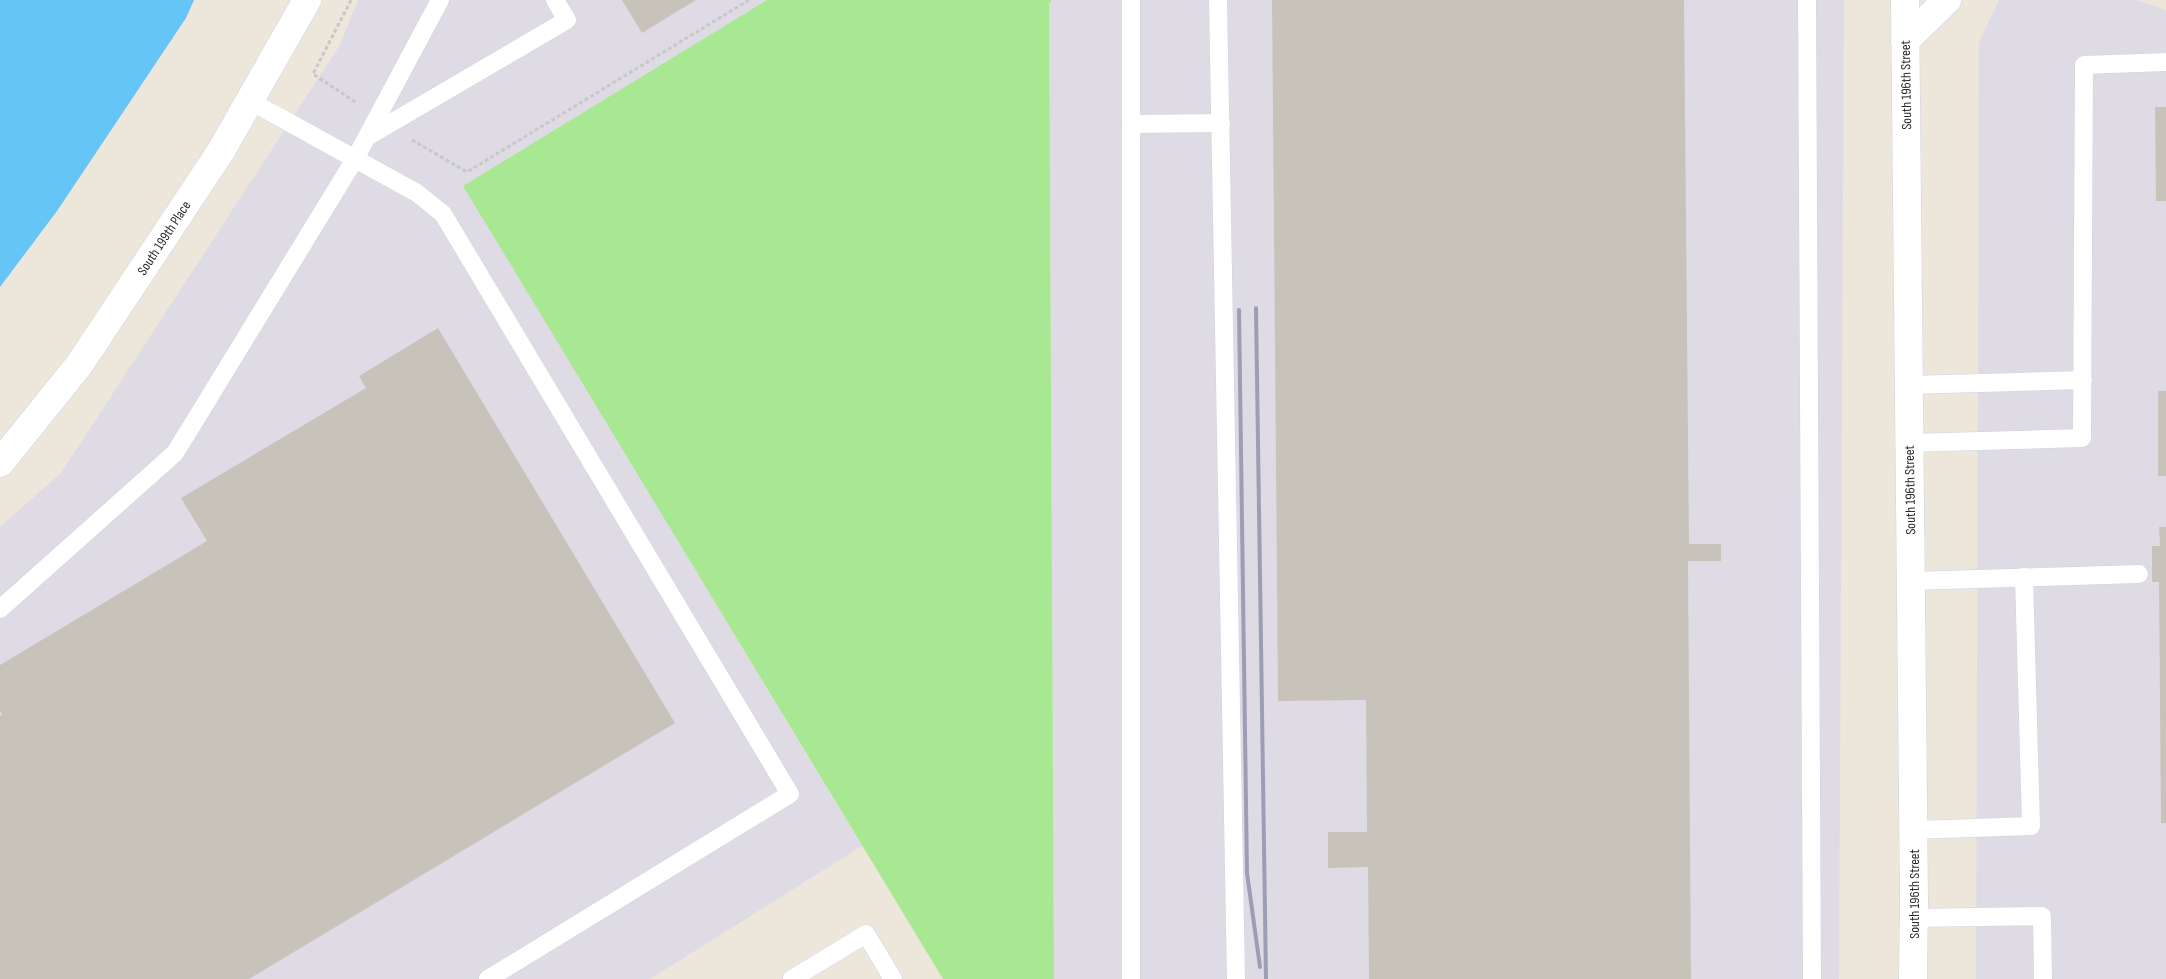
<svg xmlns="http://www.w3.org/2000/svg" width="2166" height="979" viewBox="0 0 2166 979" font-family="'Sofia Sans Condensed',sans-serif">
  <rect width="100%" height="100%" fill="#ede6da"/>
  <!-- industrial -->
  <g fill="#dfdbe5">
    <path d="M358 0H767L464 186 862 846 650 979H0V527L61 473 340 45Z"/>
    <path d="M1052 0H1844L1839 979H1054L1049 4Z"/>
    <path d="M1999 0H2136L2166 10V979H1976L1979 42Z"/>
  </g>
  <!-- green -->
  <path fill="#a9e892" d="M767 0H1052L1049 4 1054 979H943L463 186Z"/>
  <!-- water -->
  <path fill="#65c5f7" d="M0 0H194L186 18 57 211 0 287Z"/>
  <!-- building -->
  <g fill="#c8c3ba">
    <path d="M622 0H696L642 33Z"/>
    <path d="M1272 0H1684L1689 544H1721V561H1688L1691 979H1369L1368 867 1328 868V832H1367L1366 700 1278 701Z"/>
    <path d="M2155 107H2166V201H2156Z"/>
    <path d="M438 328 675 723 249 979H0V716L2 714 0 711V665L207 541 181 498 366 388 359 376Z"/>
    <rect x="2158" y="391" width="8" height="85"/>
    <path d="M2159 527H2166V823H2161L2159 582H2152V546H2160Z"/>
  </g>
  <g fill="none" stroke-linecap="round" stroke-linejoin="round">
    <!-- service casing -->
    <g stroke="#cfd2e4" stroke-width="19">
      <g id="service">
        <path d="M1218 0 1236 979"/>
        <path d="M1807 0 1812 979"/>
        <path d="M250 101 417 193 443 214 790 794 488 979"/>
        <path d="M1131 124 1221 123"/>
        <path d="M367 137 567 20 555 0"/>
        <path d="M1909 385 2083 380"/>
        <path d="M1910 443 2082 438 2084 65 2166 62"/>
        <path d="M1911 581 2139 574"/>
        <path d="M0 609 175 453 355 159 440 0"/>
        <path d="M1914 830 2031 826 2024 577"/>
        <path d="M1914 918 2042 916 2043 979"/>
        <path d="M792 979 866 934 893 979"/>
        <path d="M1131 979V0"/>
      </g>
    </g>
    <!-- minor casing -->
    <g stroke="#cfd2e4" stroke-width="29">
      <path id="minor" d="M0 463 79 365 221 151 307 0"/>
    </g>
    <!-- secondary casing -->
    <g stroke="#cfd2e4" stroke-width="29">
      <g id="secondary">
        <path d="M1905 0 1914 900 1913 979"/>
        <path d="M1905 41 1947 0"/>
      </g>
    </g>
    <!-- path -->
    <g stroke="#c8c8c8" stroke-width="3" stroke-dasharray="4 2.5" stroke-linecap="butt">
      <path d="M351 0 313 74 357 103"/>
      <path d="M412 140 467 172 749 0"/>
    </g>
    <!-- service -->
    <use href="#service" stroke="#fff" stroke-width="18"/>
    <!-- minor -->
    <use href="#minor" stroke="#fff" stroke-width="28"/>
    <!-- secondary -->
    <use href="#secondary" stroke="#fff" stroke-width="28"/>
    <!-- rail -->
    <g stroke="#9d9eb6" stroke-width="4">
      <path d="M1256 308 1266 979"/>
      <path d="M1239 310 1247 873 1260 967"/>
    </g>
  </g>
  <g text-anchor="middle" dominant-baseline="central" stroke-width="5" stroke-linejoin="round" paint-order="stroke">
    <!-- street labels -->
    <g font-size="14" fill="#2a2a2a" stroke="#fff">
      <text transform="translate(1906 85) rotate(-91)">South 196th Street</text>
      <text transform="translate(164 238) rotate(-57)">South 199th Place</text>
      <text transform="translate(1910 490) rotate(-91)">South 196th Street</text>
      <text transform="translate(1914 894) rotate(-90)">South 196th Street</text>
    </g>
  </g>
</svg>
